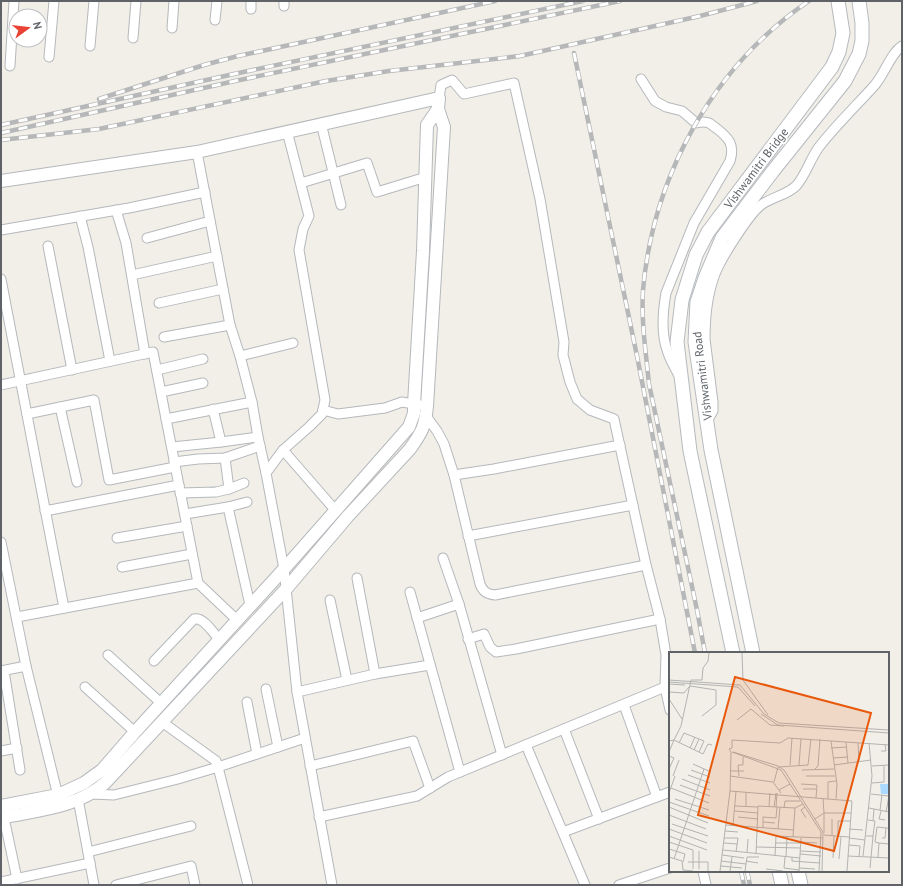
<svg xmlns="http://www.w3.org/2000/svg" width="903" height="886" viewBox="0 0 903 886" font-family="'PT Sans',sans-serif">
  <rect width="100%" height="100%" fill="#f1efe8"/>
  <g fill="none" stroke-linecap="round" stroke-linejoin="round">
    <!-- minor casing -->
    <g stroke="#b5b8bc" stroke-width="11">
      <g id="minor">
        <path d="M284 6V1"/>
        <path d="M251 9V1"/>
        <path d="M215 20 217 1"/>
        <path d="M172 28 174 1"/>
        <path d="M133 38 136 1"/>
        <path d="M90 46 94 1"/>
        <path d="M49 57 54 1"/>
        <path d="M10 66 14 1"/>
        <path d="M641 79 655 101 666 107 682 111 696 123C700 122 705 121 709 123 711 124 714 127 716 128 729 138 735 145 730 161L694 223 666 293C663 310 661 333 667 350 669 358 674 366 678 374"/>
        <path d="M439 98 441 85 452 80 464 94 514 83 540 199 564 342 563 355 570 382 577 399 590 410 614 419 646 565 660 619 666 655 665 687 670 710"/>
        <path d="M321 123 341 205"/>
        <path d="M197 152 230 325 240 356 252 402 258 437 266 473 284 569 297 692 332 885"/>
        <path d="M301 183 367 163 377 192 426 177"/>
        <path d="M116 210 126 243 145 354"/>
        <path d="M80 216 88 247 110 361"/>
        <path d="M1 230 129 208 205 192"/>
        <path d="M147 238 210 221"/>
        <path d="M48 246 72 370"/>
        <path d="M132 275 217 256"/>
        <path d="M1 279 64 608"/>
        <path d="M159 303 223 289"/>
        <path d="M164 337 230 325"/>
        <path d="M240 356 293 343"/>
        <path d="M157 370 203 359"/>
        <path d="M1 385 153 352 198 583 237 620"/>
        <path d="M161 392 203 383"/>
        <path d="M60 407 77 482"/>
        <path d="M213 409 221 442"/>
        <path d="M323 410 338 414 385 408 402 402 420 405"/>
        <path d="M27 414 94 400 109 480 175 467"/>
        <path d="M426 416 437 431 444 444 454 475 480 584C483 592 487 594 495 595L646 565"/>
        <path d="M166 419 252 402"/>
        <path d="M707 421 713 411V402L705 339C705 316 708 288 718 267 725 253 749 214 761 205 772 197 787 195 796 186 806 175 810 159 819 147 836 125 856 106 874 86 884 75 891 53 902 46"/>
        <path d="M172 447 221 442 258 437"/>
        <path d="M283 450 336 511"/>
        <path d="M225 458 229 489 244 483"/>
        <path d="M174 462 198 459 225 458 260 446"/>
        <path d="M266 473 283 450 309 427 322 414 325 400 299 250 303 229 309 216 287 131"/>
        <path d="M454 475 494 469 620 445"/>
        <path d="M180 493 216 492 229 489"/>
        <path d="M228 507 247 502"/>
        <path d="M45 511 179 485"/>
        <path d="M185 514 228 507 250 605"/>
        <path d="M468 536 633 505"/>
        <path d="M117 538 187 526"/>
        <path d="M1 542 26 666 59 800"/>
        <path d="M443 558 459 604 502 755"/>
        <path d="M122 567 192 554"/>
        <path d="M410 592 460 772"/>
        <path d="M330 600 347 680"/>
        <path d="M17 617 198 583"/>
        <path d="M417 618 459 604"/>
        <path d="M468 639 484 634 490 647 496 652 516 649 660 619"/>
        <path d="M108 655 161 703"/>
        <path d="M154 661 194 619C204 617 213 633 219 639"/>
        <path d="M1 671 26 666"/>
        <path d="M4 671 20 770"/>
        <path d="M375 674 430 665"/>
        <path d="M85 687 135 732"/>
        <path d="M266 689 278 747"/>
        <path d="M297 692 375 674 357 578"/>
        <path d="M247 702 257 754"/>
        <path d="M624 705 657 797"/>
        <path d="M564 729 599 819"/>
        <path d="M526 745 585 885"/>
        <path d="M1 751 17 748"/>
        <path d="M310 766 413 741 430 788"/>
        <path d="M91 794 114 795 178 779 218 767 216 761 162 722"/>
        <path d="M78 799 94 885"/>
        <path d="M319 817 417 796 448 777 665 687"/>
        <path d="M4 818 17 879"/>
        <path d="M563 832 670 792"/>
        <path d="M88 852 191 826"/>
        <path d="M703 871 706 885"/>
        <path d="M1 882 90 863"/>
        <path d="M116 885 191 866 195 885"/>
        <path d="M248 885 218 767 305 738"/>
        <path d="M619 885 670 868"/>
      </g>
    </g>
    <!-- tertiary casing -->
    <g stroke="#b5b8bc" stroke-width="14">
      <g id="tertiary">
        <path d="M1 181 197 152 439 98 438 109 444 127 427 406C425 427 422 432 410 449L348 516 286 589 105 783C77 808 36 810 1 818"/>
        <path d="M1 806 58 795 84 783 102 770 135 732 284 569 409 427 414 413V404L423 251 427 125 438 109"/>
      </g>
    </g>
    <!-- secondary casing -->
    <g stroke="#b6babf" stroke-width="15">
      <g id="secondary">
        <path d="M733 653 690 451 677 342 682 300 696 255 708 232 832 67 839 52 843 33 838 1"/>
        <path d="M753 653 711 450 695 342 697 302 705 278 722 238 773 171 845 81 859 54 862 41V23L859 1"/>
        <path d="M779 871 782 885"/>
        <path d="M798 871 801 885"/>
      </g>
    </g>
    <!-- minor -->
    <use href="#minor" stroke="#fff" stroke-width="9"/>
    <!-- tertiary -->
    <use href="#tertiary" stroke="#fff" stroke-width="12"/>
    <!-- secondary -->
    <use href="#secondary" stroke="#fff" stroke-width="13"/>
    <!-- rail casing -->
    <g stroke="#b6b7b8" stroke-width="4.5">
      <g id="rail">
        <path d="M574 53 637 356 695 653"/>
        <path d="M99 99 204 65 238 56 495 1"/>
        <path d="M1 125 234 74 583 1"/>
        <path d="M1 133 235 81 620 1"/>
        <path d="M1 140 99 129 326 81 389 71 520 56 700 16 757 1"/>
        <path d="M705 653 697 610 649 384C646 353 641 322 643 290 653 176 713 66 809 1"/>
        <path d="M741 871 744 885"/>
        <path d="M747 871 750 885"/>
      </g>
    </g>
    <!-- rail -->
    <use href="#rail" stroke="#fff" stroke-width="3" stroke-dasharray="9" stroke-linecap="butt"/>
  </g>
  <g text-anchor="middle" dominant-baseline="central" stroke-width="3.5" stroke-linejoin="round" paint-order="stroke">
    <!-- street labels -->
    <g font-size="12" fill="#5f6368" stroke="#fff">
      <text transform="translate(756 168) rotate(-53)">Vishwamitri Bridge</text>
      <text transform="translate(702 376) rotate(-97)">Vishwamitri Road</text>
    </g>
  </g>
  <!-- overview -->
  <g transform="translate(669 652)">
    <rect width="220" height="220" fill="#f1efe8"/>
    <path d="M220 118V142H212L211 132H219Z" fill="#aadaff"/>
    <path fill="none" stroke="#b3b3b1" stroke-width="1" d="M73 1 74 28 99 63M0 28 71 33 95 62 110 71 220 78M0 30 69 35 86 54M0 32 16 33M21 34 47 38V53L33 64M0 40 15 41 20 35M0 47 13 67M92 62 109 73 220 81M68 68 82 57 101 73 115 74M0 89 5 88 12 74 22 28H33L34 16 39 9 40 1M162 89 168 132 167 147M177 90 179 111M10 91 15 81 35 89 30 100M189 91 190 109M21 96 26 85M162 96 178 95M25 98 30 87M212 99H217L216 92M0 100 5 88 34 102 39 92 43 93M63 100 112 118 152 180 150 219M64 100 109 114 115 118 154 180 153 219M0 104 5 106 0 117M164 106 179 105M24 112 42 120M121 113 123 86M130 113 132 87M165 113 202 108M203 114 220 113M110 115 139 113 142 87M146 117 149 114 151 87M22 118 41 125M133 118 165 117M61 119H75M19 123 41 131M4 124 10 108M61 124 104 130 112 141M70 124 69 113H74V105M137 124H166M13 127 41 138M105 130 109 115M203 131 215 130V114M132 132 148 133 147 146M11 133 41 144M2 136 40 151M134 137H147M110 138 121 132M61 139 183 149 178 219M0 141 6 124M202 142 220 144M154 146 155 161H182M6 147 40 158M159 147V130L167 129M0 150 40 164M66 154 89 155M77 154V140M100 154 101 141M0 155 39 171M105 155 107 141M107 155 108 141M136 155 132 158 137 166M115 156 116 149H131M200 156 220 160M211 158 213 143M66 159 89 161M212 159 210 167 216 168M217 160 220 144M0 163 37 177M69 165 89 167M146 167 155 161V181M199 168 206 169 204 184M204 169 205 157M94 170 106 171M3 172 39 184M57 173 125 178M64 173 67 139M94 176V165L107 166 108 155M0 177 38 191M109 177 111 155M180 177 194 178M56 179 69 180M155 183 180 185M0 184 38 198M163 184V167M197 184H204L201 216M124 185 126 156M169 185V169H181M55 186H69L67 200M180 186 196 188M213 186H216L217 176H220M0 190 24 198V217M132 190 148 191M55 191 68 192M106 191H132M210 191 206 190 208 175 217 176M180 193 191 194 190 205M87 195 132 196M0 197 16 202 14 210M54 198 131 206M131 199 152 200M78 201 79 187M87 202 89 154 126 156 134 152M131 202 152 204M53 203 75 206M106 204 107 184 153 186M179 204 220 206M194 204 203 124 200 91M0 205 13 209 14 218 24 219M116 205 115 216 130 218M117 205 118 185M123 205V209L151 211M209 205 210 191 220 192M164 206 165 184M5 207 35 117M170 207 172 185M52 209 77 212M77 209 89 211M19 210H39V219M52 214 73 216M130 216 146 217M30 217V199M97 217 114 219M51 219 61 139 62 100 60 97 63 96V88L111 91 119 86 220 93M61 219 63 205M76 219 78 205H90M130 219 132 186"/>
    <path fill="#e8590c" fill-opacity="0.15" stroke="#e8590c" stroke-width="2" d="M66 25 202 61 165 199 29 163Z"/>
    <rect width="220" height="220" fill="none" stroke="#5f6368" stroke-width="2"/>
  </g>
  <!-- border -->
  <rect width="903" height="886" fill="none" stroke="#5f6368" stroke-width="4"/>
  <!-- north arrow -->
  <g transform="translate(28 28) rotate(75)"><circle r="19" fill="#ffffff" stroke="#bfc1c3"/>
  <path d="M0-3L7 15L0 10L-7 15Z" fill="#ea4335"/>
  <text y="-6" font-size="11" font-weight="bold" text-anchor="middle" fill="#5f6368">N</text>
  </g>
</svg>
